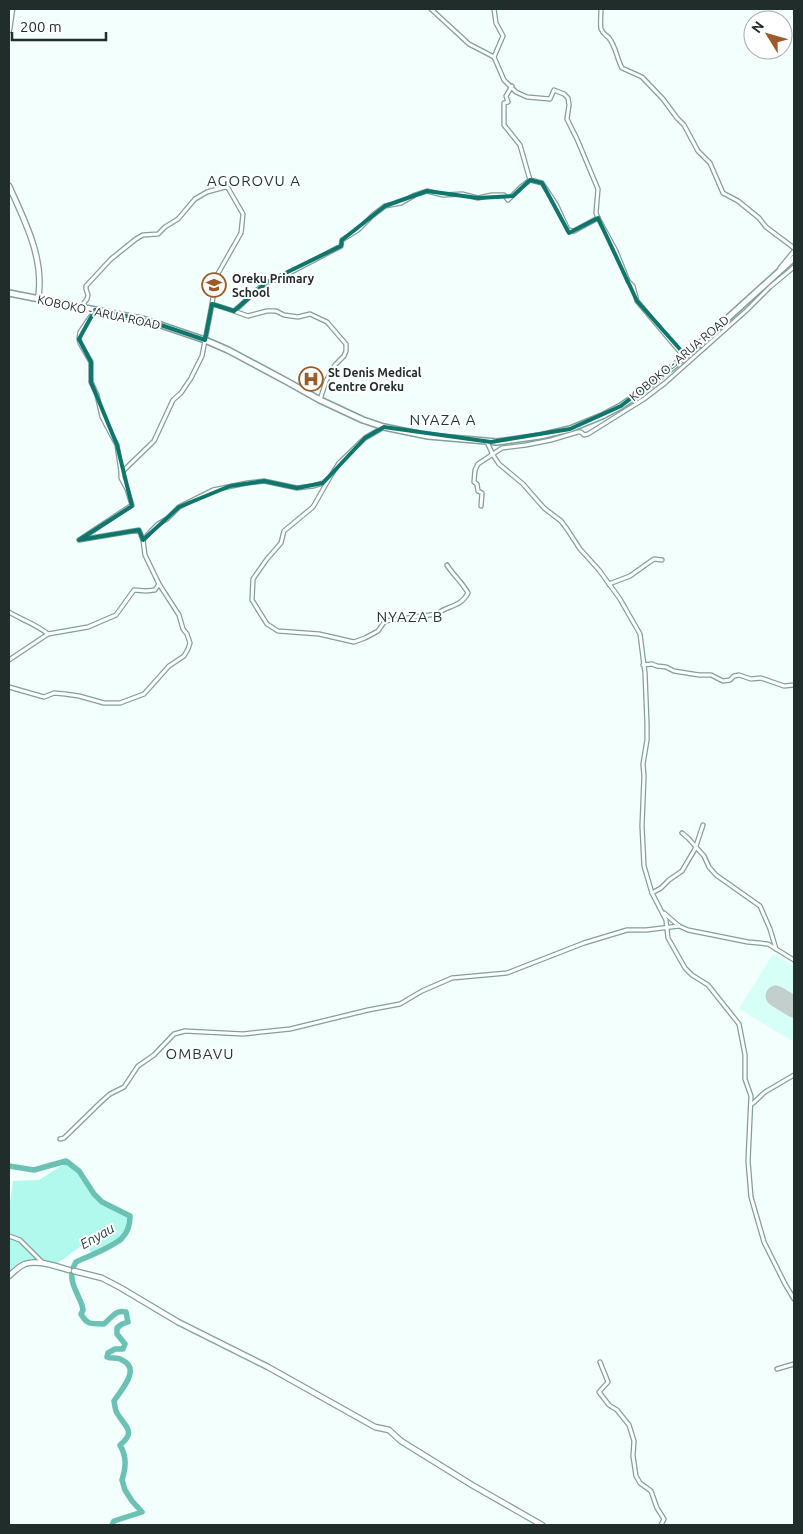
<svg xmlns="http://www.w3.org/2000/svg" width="803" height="1534" viewBox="0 0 803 1534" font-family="Ubuntu,sans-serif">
  <rect width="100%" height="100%" fill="#f3fffc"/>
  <!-- built -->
  <path fill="#d6fff8" d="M773 954 794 966V1042L739 1009Z"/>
  <!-- green -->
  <path fill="#b1f9ed" d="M69 1161 92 1195 103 1205 127 1215 132 1223 123 1242 94 1256 84 1244 56 1264C31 1258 29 1255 9 1272V1211L13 1181 39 1180Z"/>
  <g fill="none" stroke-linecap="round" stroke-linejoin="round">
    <!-- river -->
    <path stroke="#6ac1b4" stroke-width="5.5" d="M9 1166 34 1170 66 1161 79 1171 94 1194 102 1202 130 1216C130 1224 128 1232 122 1238 113 1247 89 1256 76 1262 66 1278 76 1289 82 1305L83 1310 81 1314C88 1326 91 1323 104 1324 111 1318 116 1309 126 1312L128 1322 122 1324 117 1328V1334L125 1344 123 1349H115L108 1353 107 1357C111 1359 118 1357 122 1360 142 1369 120 1391 114 1401 115 1405 115 1410 117 1413 125 1427 137 1431 120 1445 127 1457 126 1467 122 1480L125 1490 132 1501 142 1512 114 1521 112 1525"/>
    <!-- runway -->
    <path stroke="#c3cfcc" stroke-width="21" d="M776 996 794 1007"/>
    <!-- street casing -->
    <g stroke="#829f9a" stroke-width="5.5">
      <g id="street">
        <path d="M431 9 469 44 494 57 504 80 516 92 527 97 550 99 554 90 564 94 568 98 569 105 567 119 577 139 598 189 596 213 598 218"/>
        <path d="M494 9 496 23 503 36 494 57"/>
        <path d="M601 9C601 15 600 24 601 29 603 34 606 35 609 38 616 47 617 59 622 68L642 77 663 99 677 118 684 125 698 151 710 163 723 193 738 201 759 218 766 227 794 248"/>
        <path d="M512 86 506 96 508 102 504 103V125L520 145 530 180 542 183 556 204 568 230 574 231 598 218 616 251 628 281 633 286 637 301 680 352 686 356"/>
        <path d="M780 268 794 251"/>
        <path d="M81 307 87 299 88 295 86 289V286L111 259 136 239 143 235 158 234 165 227 178 219 195 199 207 192 225 187 228 188 243 214 241 233 216 277 212 304"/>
        <path d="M95 310 80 332 79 339 80 343 91 362V382L97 395 102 417 117 445 121 472"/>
        <path d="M234 311 212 304 202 356 191 378 181 393 173 400 154 441 121 473V478L127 489 132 505 79 540 139 530 143 540 151 531 158 524 167 519 179 507 213 490 247 483 264 481 297 488 313 486 323 483 330 477 339 463 365 438 384 427"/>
        <path d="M320 400 326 381 335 365 344 356 346 351V344L327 322 310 314 298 317 284 315 276 311H267L248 316 234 311C251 298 257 284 278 279L341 246 342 240 358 230 373 215 385 206 401 203 415 195 427 191 443 195 462 194 478 198 492 195H504L508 200 521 187 530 180"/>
        <path d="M487 442 493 455 499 464 523 484 544 508 561 521 567 529 580 549 599 570 620 599 640 634 645 673 647 724V740L643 764 644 776 642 826 644 866 652 893 666 920 668 938 685 968 692 975 708 985 739 1024 745 1055V1079L751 1096 748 1161 751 1197 764 1242 785 1284 794 1299"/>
        <path d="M329 479 313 507 284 531 281 543 267 559 253 579 252 600 267 624 278 631 319 634 354 642 365 638 378 631 385 621 437 614C448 605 460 608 468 593 463 583 453 575 447 565"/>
        <path d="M481 506 482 493 478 491 477 484 474 482 475 470 478 464 502 448 526 445 551 440 578 432H581L584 435 588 434 644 399 665 383 747 310 770 287 794 267"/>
        <path d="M609 584 630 576 654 559 662 560"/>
        <path d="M9 612C22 620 36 624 48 634"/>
        <path d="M9 660 48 634 88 627 116 615 134 590 146 591 155 590 159 584"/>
        <path d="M643 665 652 664 657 666 666 667 674 671 699 675H711L723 681 730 680 734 676 739 675 751 679 761 678 784 686 794 685"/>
        <path d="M9 687 44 697 54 693 65 694 79 696 104 703H120L144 694 169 666 184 656 188 649 190 643 187 634 183 629 179 615 159 584 145 555 143 540"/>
        <path d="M682 833 688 838 704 856 709 867 716 875 760 906 770 929 776 949"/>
        <path d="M652 893 661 888 669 880 682 871 695 849 703 825"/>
        <path d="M664 913 679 926 688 930 748 942 768 944 794 960"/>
        <path d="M751 1105 765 1092 794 1075"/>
        <path d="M60 1139 64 1138 101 1102 110 1094 124 1087 138 1066 154 1055 174 1034 185 1031 243 1034 290 1029 368 1010 400 1004 422 991 452 978 507 973 584 943 627 930H646L679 926"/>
        <path d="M9 1236 20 1240 43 1263"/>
        <path d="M600 1362 608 1382 599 1392 609 1405 617 1410 629 1425 634 1441 633 1456 636 1476 640 1483 651 1491 657 1508 664 1519 661 1525"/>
        <path d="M777 1369 794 1364"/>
      </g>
    </g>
    <!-- secondary casing -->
    <g stroke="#829f9a" stroke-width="7">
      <g id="secondary">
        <path d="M9 30 12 9"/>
        <path d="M9 186C25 221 45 260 38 299"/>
        <path d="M74 1271 102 1278 121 1288 178 1322 268 1367 375 1427 389 1430 401 1441 472 1485 542 1525"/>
        <path d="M9 1276C14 1272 19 1266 25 1264 38 1259 57 1267 69 1270"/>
      </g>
    </g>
    <!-- primary casing -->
    <g stroke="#829f9a" stroke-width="8">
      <path id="primary" d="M9 293 146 320 205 340 228 350 286 381 320 400 363 420 384 427 428 436 497 442 540 436 570 429 602 416 621 406 644 390 686 356 794 258"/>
    </g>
    <!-- street -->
    <use href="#street" stroke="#fff" stroke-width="3"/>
    <!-- secondary -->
    <use href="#secondary" stroke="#fff" stroke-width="4.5"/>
    <!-- primary -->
    <use href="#primary" stroke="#fff" stroke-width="5"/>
  </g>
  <!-- marked area -->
  <path fill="none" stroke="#0f766e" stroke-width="4" stroke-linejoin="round" d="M530 180 542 183 569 233 598 218 637 301 686 356 621 406 570 429 491 442 384 427 365 438 323 483 297 488 264 481 230 486 179 507 143 540 139 530 79 540 132 506 117 445 91 382V362L79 339 95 310 146 320 205 340 212 304 234 311 267 282 341 246 342 240 385 206 427 191 478 198 513 196Z"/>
  <!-- icons -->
  <defs>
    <g id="school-ring" transform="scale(1.25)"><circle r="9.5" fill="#fff" stroke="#9d5a29" stroke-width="1.5"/><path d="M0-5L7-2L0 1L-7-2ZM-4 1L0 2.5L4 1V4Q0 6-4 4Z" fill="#9d5a29"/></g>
    <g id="hospital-ring" transform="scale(1.25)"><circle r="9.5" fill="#fff" stroke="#9d5a29" stroke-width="1.5"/><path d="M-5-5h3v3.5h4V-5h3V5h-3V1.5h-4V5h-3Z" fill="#9d5a29"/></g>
  </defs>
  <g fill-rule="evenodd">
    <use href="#school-ring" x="214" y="285"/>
    <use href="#hospital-ring" x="311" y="379"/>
  </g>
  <g text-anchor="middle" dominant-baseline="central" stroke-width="4" stroke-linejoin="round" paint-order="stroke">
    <!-- poi labels -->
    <g font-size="12" font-weight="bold" fill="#212d2b" stroke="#fff" text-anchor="start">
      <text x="232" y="278">Oreku Primary<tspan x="232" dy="14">School</tspan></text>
      <text x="328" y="372">St Denis Medical<tspan x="328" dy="14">Centre Oreku</tspan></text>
    </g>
    <!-- street labels -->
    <g font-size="12" fill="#212d2b" stroke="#fff">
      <text transform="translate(99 312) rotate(12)">KOBOKO - ARUA ROAD</text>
      <text transform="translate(679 358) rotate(-40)">KOBOKO - ARUA ROAD</text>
    </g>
    <!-- water labels -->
    <g font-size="14" font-style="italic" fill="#1a423d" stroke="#fff">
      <text transform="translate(97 1236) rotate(-30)">Enyau</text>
    </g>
    <!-- quarter labels -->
    <g font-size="15" letter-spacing="1" fill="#1c3632" stroke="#fff">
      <text x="254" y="180">AGOROVU A</text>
      <text x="443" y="419">NYAZA A</text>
      <text x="410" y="616">NYAZA B</text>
      <text x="200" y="1053">OMBAVU</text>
    </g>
  </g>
  <!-- border -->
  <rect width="803" height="1534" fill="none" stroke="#212d2b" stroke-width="20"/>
  <!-- north arrow -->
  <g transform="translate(768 35) rotate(307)"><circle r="24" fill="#ffffff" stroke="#a6abaa"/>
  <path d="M0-4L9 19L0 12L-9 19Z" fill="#9d5a29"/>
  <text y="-8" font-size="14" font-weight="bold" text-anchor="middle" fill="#212d2b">N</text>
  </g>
  <!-- scale -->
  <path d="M12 32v8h94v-8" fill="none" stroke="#212d2b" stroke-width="2.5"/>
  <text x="20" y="32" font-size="15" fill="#212d2b" stroke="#ffffff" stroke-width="4" paint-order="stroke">200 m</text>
</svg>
